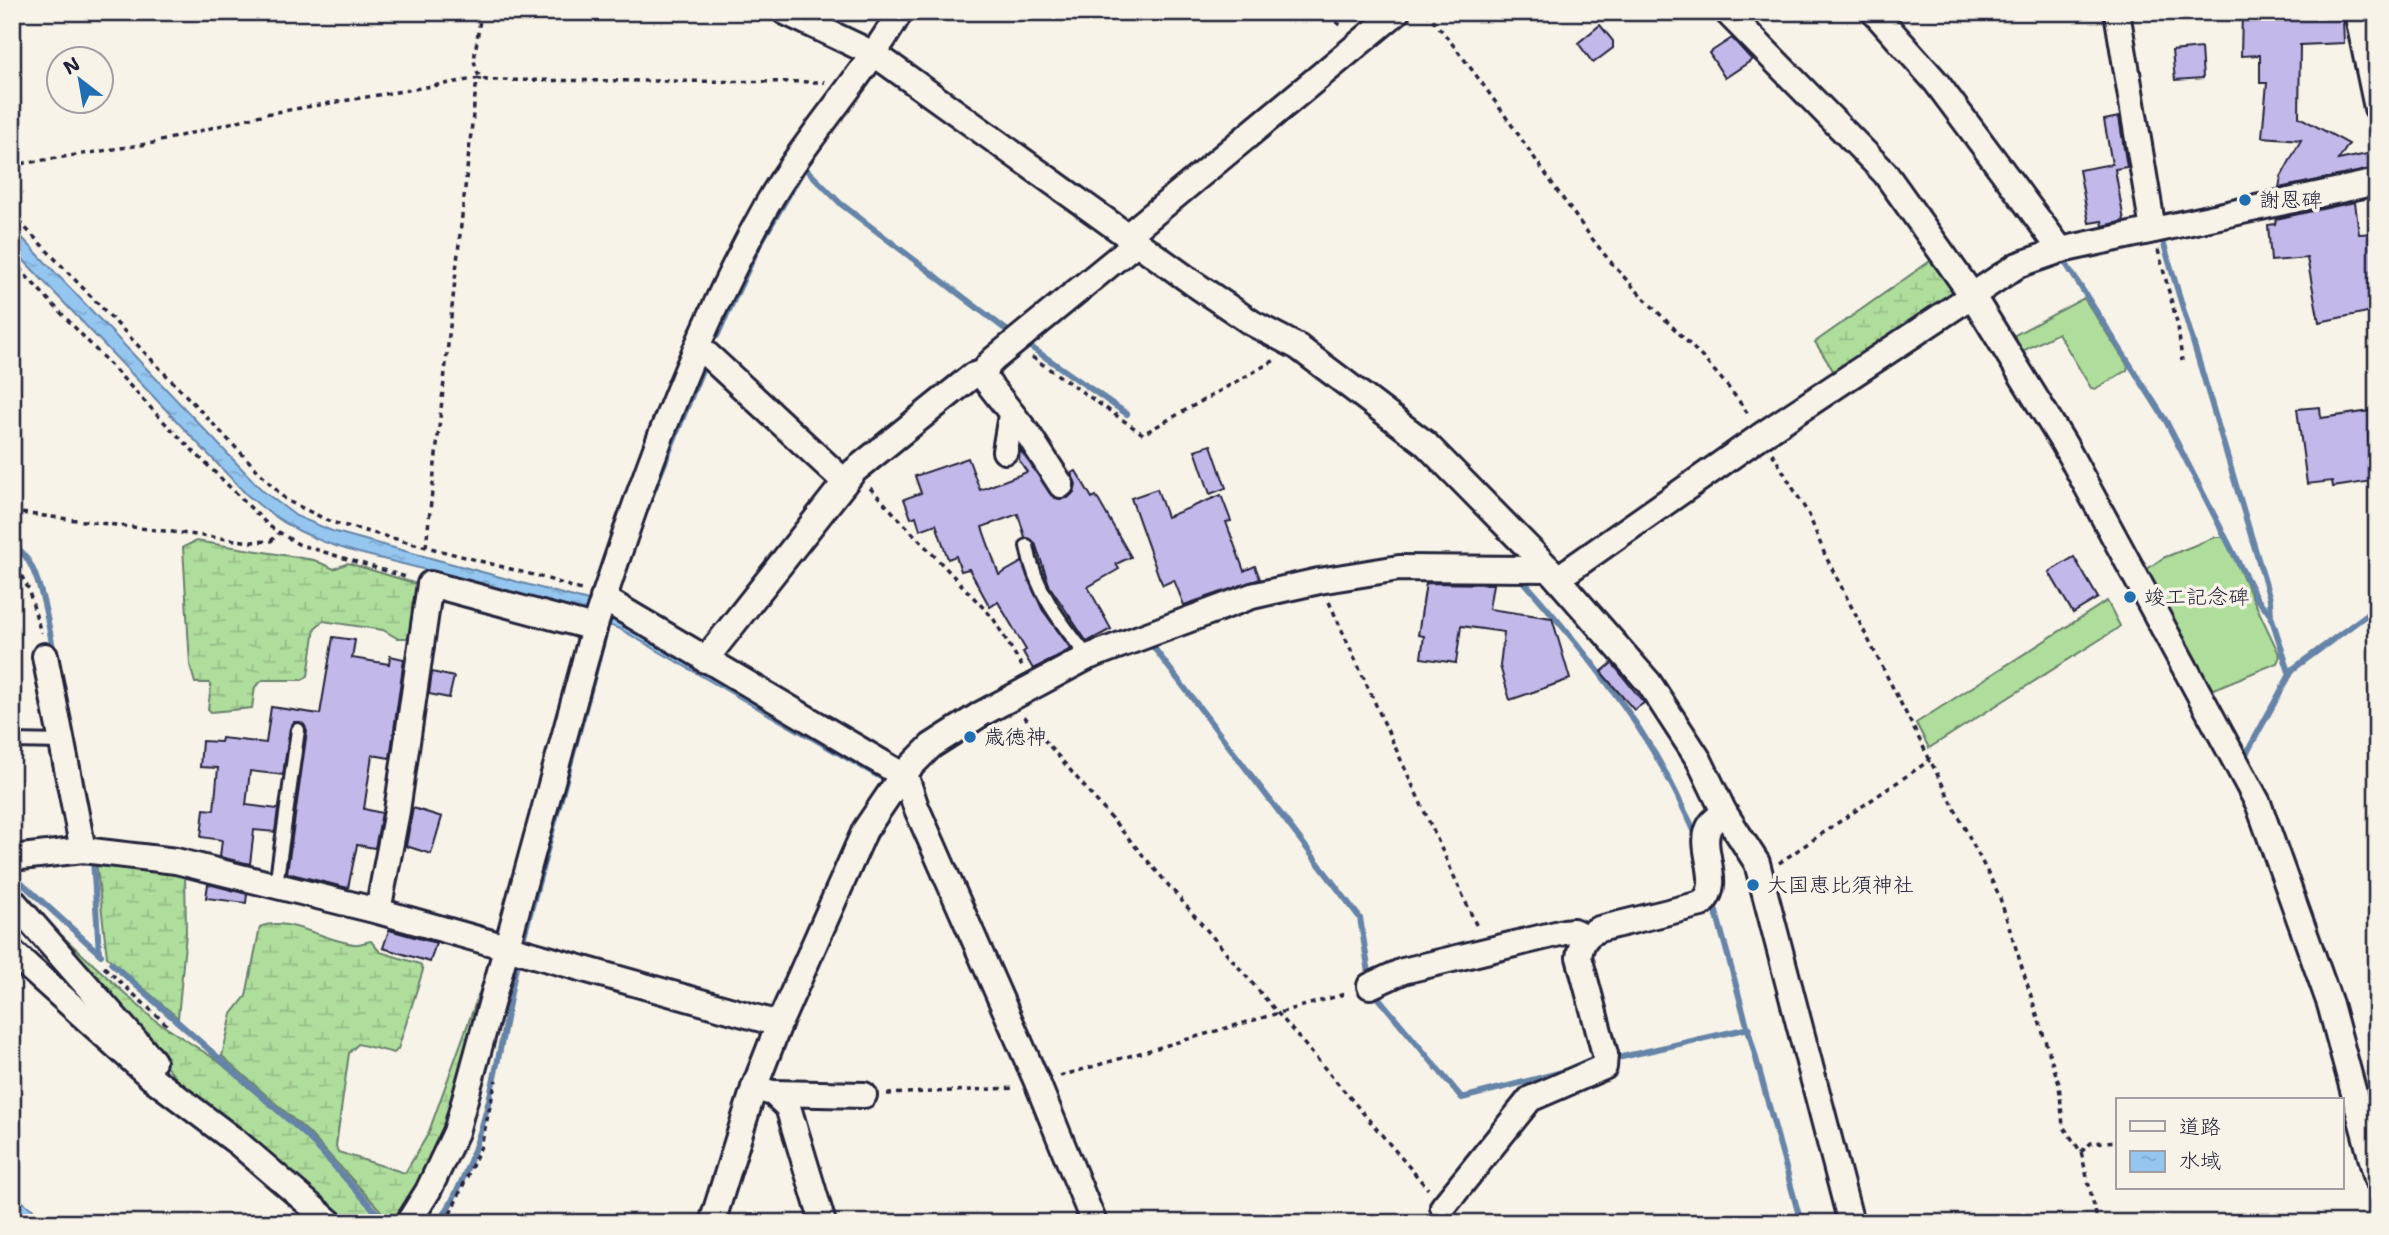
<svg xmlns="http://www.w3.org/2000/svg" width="2389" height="1235" viewBox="0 0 2389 1235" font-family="'Shantell Sans','Klee One',sans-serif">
  <defs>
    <pattern id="wetland-marsh" width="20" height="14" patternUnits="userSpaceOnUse" patternTransform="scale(1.75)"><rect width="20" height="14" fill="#afdd9c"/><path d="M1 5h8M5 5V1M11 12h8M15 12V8" fill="none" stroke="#96bd87"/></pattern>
    <pattern id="water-ripples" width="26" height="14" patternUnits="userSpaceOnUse" patternTransform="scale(1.75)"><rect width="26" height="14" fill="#94c6f0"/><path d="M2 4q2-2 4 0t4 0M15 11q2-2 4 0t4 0" fill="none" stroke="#7faacf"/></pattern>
  </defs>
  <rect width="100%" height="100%" fill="#f7f3e8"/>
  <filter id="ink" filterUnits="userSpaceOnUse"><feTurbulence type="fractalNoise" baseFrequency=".0143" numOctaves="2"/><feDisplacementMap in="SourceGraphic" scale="14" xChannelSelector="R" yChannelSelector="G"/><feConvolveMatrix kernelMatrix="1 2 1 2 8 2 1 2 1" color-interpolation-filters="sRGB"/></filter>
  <g filter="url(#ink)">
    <!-- grass -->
    <g fill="#afdd9c" stroke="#68806c" stroke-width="2">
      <path d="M2084 298 2128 366 2127 370 2095 389 2091 388 2058 333 2021 352 2011 337Z"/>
      <path d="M2215 537H2224L2280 656 2277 663 2209 691 2143 572 2163 558Z"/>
      <path d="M2107 601 2120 626 2115 630 1929 748 1916 723Z"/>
    </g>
    <!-- wetland -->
    <g fill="url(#wetland-marsh)" stroke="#68806c" stroke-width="2">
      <path d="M1936 257 1961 293 1836 375 1815 342Z"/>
      <path d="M196 541 314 560 334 569 348 563 417 584 421 587 412 638H397L383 630 323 621 315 628 308 676 302 680H263L255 687 252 708 211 712 208 709 211 686 209 683H195L190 665 183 547Z"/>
      <path d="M96 860 185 873 186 933 178 1018 107 957Z"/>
      <path d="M14 892 153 1019 218 1061 306 1137 376 1215 381 1211 309 1133 222 1056 232 1014 246 996 260 927C285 915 328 942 354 944 359 945 365 942 371 941L380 952 420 964 423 970 398 1049 394 1053 358 1044 349 1053 336 1146 338 1152 405 1173 428 1134 482 985C474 1064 439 1157 395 1223H349L188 1091 12 896Z"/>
    </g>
    <!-- water -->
    <g fill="url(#water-ripples)" stroke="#6684a8" stroke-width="2">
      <path d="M12 227 263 491 296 516 332 531 588 601 610 611 890 776 885 782 620 629C556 606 491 588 426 570 352 550 306 547 246 494L12 248Z"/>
      <path d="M12 1194 51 1223H12Z"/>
    </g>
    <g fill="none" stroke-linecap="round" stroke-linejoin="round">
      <!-- stream -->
      <g stroke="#6684a8" stroke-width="6">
        <path d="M2368 110 2377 146"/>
        <path d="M808 171 841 204 1013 335"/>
        <path d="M2162 238 2270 599 2271 616 2290 675"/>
        <path d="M2061 256 2166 421 2257 599 2270 614"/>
        <path d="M717 336 760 244 801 174"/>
        <path d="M1025 343 1127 414"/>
        <path d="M650 500 704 365"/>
        <path d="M12 546C39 553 49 629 54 654"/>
        <path d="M1520 577C1579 644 1638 715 1677 795 1683 810 1693 824 1697 839"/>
        <path d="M1151 644 1360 918 1370 979"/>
        <path d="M2245 756 2293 669 2377 607"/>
        <path d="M872 842 887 819"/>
        <path d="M93 859 99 953"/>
        <path d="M12 874 101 955"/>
        <path d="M1713 901 1801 1223"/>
        <path d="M523 940 606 631"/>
        <path d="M111 963 307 1136 377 1213"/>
        <path d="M1372 990 1462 1098 1566 1071"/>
        <path d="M1613 1059 1749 1028"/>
        <path d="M2368 1181 2377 1216"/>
        <path d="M439 1223C490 1144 499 1047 518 957"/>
      </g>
    </g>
    <!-- building -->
    <g fill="#c2b8e9" stroke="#22223b" stroke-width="2">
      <path d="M2242 12H2334L2335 19H2343L2344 43 2300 45 2299 117 2349 144 2338 160 2377 152V168L2279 188 2281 177 2301 140 2262 137 2267 83H2260V55L2241 56Z"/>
      <path d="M1600 25 1613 41V48L1593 63 1578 43Z"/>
      <path d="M1732 38 1752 60 1725 78 1709 53Z"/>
      <path d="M2201 48 2203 78 2175 80 2172 51Z"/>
      <path d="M2119 117 2127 167 2115 169 2124 221 2103 226 2102 221 2089 223 2079 170 2112 164 2104 120Z"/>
      <path d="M2355 202 2359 234 2377 233V310L2319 322 2307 258 2271 261 2268 225 2275 224 2276 219Z"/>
      <path d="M2320 407 2321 418 2371 411 2374 433 2368 434 2372 481 2333 487 2332 481 2307 484 2297 409Z"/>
      <path d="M1211 445 1226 488 1210 494 1195 450Z"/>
      <path d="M1020 450 1055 498H1068L1074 492 1076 484 1071 473 1076 471 1092 498 1096 496 1131 557 1116 564 1119 569 1088 587 1111 629 1087 642 1050 587 1035 543 1025 537 1018 514 982 527 999 575 1022 562 1042 609 1071 649 1033 669 1023 652 1026 650 998 602 990 607 969 569 961 571 956 556 948 559 936 524 920 530 916 516 911 518 904 499 921 493 915 476 968 458 980 490 1027 472 1019 460Z"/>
      <path d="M1157 489 1167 517 1221 495 1231 521 1226 522 1244 571 1255 566 1260 579 1184 605 1174 580 1163 585 1159 577 1131 498Z"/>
      <path d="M2074 557 2098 598 2073 613 2049 572Z"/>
      <path d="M1426 583 1493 584 1489 609 1552 618 1570 679 1510 700 1500 666 1504 632 1461 626 1456 663 1421 658 1424 636 1418 635Z"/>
      <path d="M333 637 355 640 352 658 389 664 390 656 404 659 390 758 372 755 364 809 382 813 375 848 357 845 348 888 287 873 307 731 300 722H294L290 728 283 775 250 771 246 805 278 809 275 832 254 830 250 864 220 857 222 840 201 837 204 809 214 810 218 768 200 767 202 741 221 742 222 738 266 743 271 707 320 714Z"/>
      <path d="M1612 663 1644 703 1634 710 1601 672Z"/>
      <path d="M432 672 454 677 449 698 429 694Z"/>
      <path d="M413 808 442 817 431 854 406 846Z"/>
      <path d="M208 884 247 894 246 903 206 898Z"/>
      <path d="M389 930 436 943 430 962 383 948Z"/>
    </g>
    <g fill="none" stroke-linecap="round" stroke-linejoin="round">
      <!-- service casing -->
      <g stroke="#22223b" stroke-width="18">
        <g id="service">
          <path d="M1027 546C1034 589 1061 623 1088 657"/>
          <path d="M12 741 64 742"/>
          <path d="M276 885 298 730"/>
        </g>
      </g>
      <!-- minor casing -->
      <g stroke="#22223b" stroke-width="30">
        <g id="minor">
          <path d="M785 12 876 55 1193 283 1252 323 1298 347 1425 443 1549 569 1649 683 1699 760 1724 812 1757 863 1851 1223"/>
          <path d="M1727 12 1885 173 1972 295 2064 444 2258 803 2330 1004 2377 1179"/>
          <path d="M1874 12 1936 82 2061 250"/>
          <path d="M2117 12 2153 230"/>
          <path d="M2357 12 2377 108"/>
          <path d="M1127 236 1397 12"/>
          <path d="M698 346 845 482"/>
          <path d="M1005 451 1011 415"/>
          <path d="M1061 485 1028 434 984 378 988 365 994 359 1136 243"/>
          <path d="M1558 578 1762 435 2018 265 2061 250 2377 182"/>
          <path d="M603 598 906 777 916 807 1037 1082 1094 1223"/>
          <path d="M45 656 83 850"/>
          <path d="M705 660 854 471 972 376 978 374 984 378"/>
          <path d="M12 858 83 850 176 861 378 911 779 1024"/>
          <path d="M12 900 153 1061"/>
          <path d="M378 911 397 811 430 584 594 628"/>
          <path d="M12 952 152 1078 238 1143 331 1223"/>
          <path d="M1370 986 1403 971 1564 932 1573 931 1586 937"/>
          <path d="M754 1088 773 1093 788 1107 823 1223"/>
          <path d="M773 1093 864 1095"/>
          <path d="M1443 1207 1530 1099 1604 1067 1605 1054 1579 957C1581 943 1586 934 1599 929L1701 904C1726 883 1695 846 1711 824 1714 820 1720 816 1724 812"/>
          <path d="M408 1223 428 1191 456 1132 594 628C641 483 692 338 767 205 806 137 861 80 900 12"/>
          <path d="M712 1223 754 1088 779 1024 865 830 903 774 931 746 981 714 1088 657 1252 596 1319 581 1399 568 1549 569"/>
        </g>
      </g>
      <!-- path -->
      <g stroke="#22223b" stroke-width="3.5" stroke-dasharray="5 5" stroke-linecap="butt">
        <path d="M481 12 474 61 478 74 486 80 825 82"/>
        <path d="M1319 12 1344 27"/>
        <path d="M1426 12C1488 84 1537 166 1594 241 1641 304 1707 351 1750 417"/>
        <path d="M12 165 153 143 265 114 480 78"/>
        <path d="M12 214 286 500 331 522 545 578 581 590"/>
        <path d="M2158 250 2178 326 2182 361"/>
        <path d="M12 261 167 425 269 526 298 544 409 578"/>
        <path d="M1032 357 1143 434 1275 360"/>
        <path d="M1772 453 1809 515 1825 555 1999 895 2059 1084 2063 1126 2081 1152 2098 1223"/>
        <path d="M870 488 993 618 1023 668"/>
        <path d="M12 512 252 542 271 541 280 532"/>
        <path d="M426 547 476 87 480 78"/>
        <path d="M12 558 28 588 41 633"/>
        <path d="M1329 602 1478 929"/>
        <path d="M1024 716 1428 1189"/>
        <path d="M1779 863 1930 760"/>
        <path d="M104 967 167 1025"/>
        <path d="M1060 1076 1348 993"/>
        <path d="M887 1094 1015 1088"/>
        <path d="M2081 1152 2091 1143 2118 1141"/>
        <path d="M446 1223 481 1146 496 1080"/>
      </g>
      <!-- service -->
      <use href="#service" stroke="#f7f3e8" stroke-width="12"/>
      <!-- minor -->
      <use href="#minor" stroke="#f7f3e8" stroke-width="24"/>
    </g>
  </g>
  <!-- markers -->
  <g fill="#1f6fb2" stroke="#f7f3e8" stroke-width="2.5">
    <circle cx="2245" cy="200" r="7"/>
    <circle cx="2130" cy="597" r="7"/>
    <circle cx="970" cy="737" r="7"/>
    <circle cx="1753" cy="885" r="7"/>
  </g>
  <g text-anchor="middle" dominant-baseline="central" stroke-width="7" stroke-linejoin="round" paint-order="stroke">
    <!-- poi labels -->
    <g font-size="21" fill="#22223b" stroke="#f7f3e8" text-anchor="start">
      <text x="2259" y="200">謝恩碑</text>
      <text x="2144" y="597">竣工記念碑</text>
      <text x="984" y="737">歳徳神</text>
      <text x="1767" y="885">大国恵比須神社</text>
    </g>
  </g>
  <!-- margin -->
  <rect width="2389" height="1235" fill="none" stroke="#f7f3e8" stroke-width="42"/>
  <rect x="21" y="21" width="2347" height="1193" fill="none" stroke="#22223b" stroke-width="2.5" filter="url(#ink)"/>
  <!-- legend -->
  <rect x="2116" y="1098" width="228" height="91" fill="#f7f3e8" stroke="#a29fa3" stroke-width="2"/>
  <rect x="2130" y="1121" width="35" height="10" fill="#f7f3e8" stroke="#a29fa3" stroke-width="2"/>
  <text x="2179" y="1134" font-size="21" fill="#22223b">道路</text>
  <rect x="2130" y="1151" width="35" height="21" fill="url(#water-ripples)" stroke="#a29fa3" stroke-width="2"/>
  <text x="2179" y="1168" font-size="21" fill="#22223b">水域</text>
  <!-- north arrow -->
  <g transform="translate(80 80) rotate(329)"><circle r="33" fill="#f7f3e8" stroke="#a29fa3" stroke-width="2"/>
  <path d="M0-5L12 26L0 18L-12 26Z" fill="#1f6fb2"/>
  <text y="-10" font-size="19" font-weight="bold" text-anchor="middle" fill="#22223b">N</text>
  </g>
</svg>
